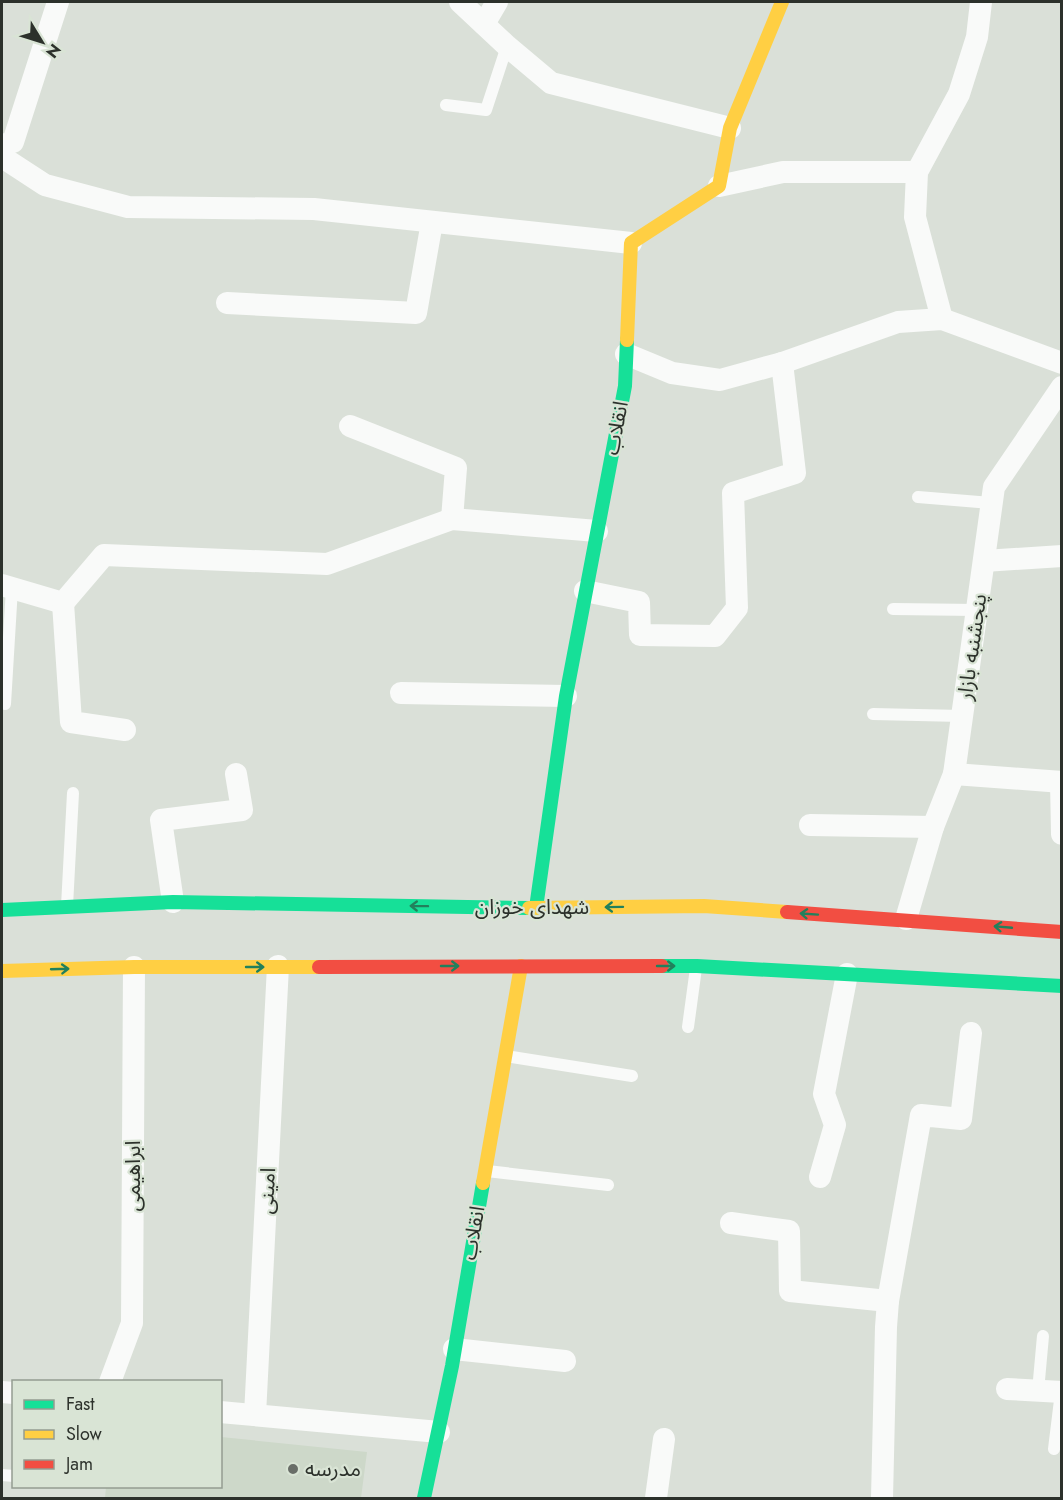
<svg xmlns="http://www.w3.org/2000/svg" width="1063" height="1500" viewBox="0 0 1063 1500" font-family="Jost,'Noto Sans Arabic',sans-serif">
  <rect width="100%" height="100%" fill="#dae0d8"/>
  <!-- built -->
  <path fill="#cdd8c9" d="M221 1437 367 1452 361 1498H105L106 1487 220 1486Z"/>
  <g fill="none" stroke-linecap="round" stroke-linejoin="round">
    <!-- lane -->
    <g stroke="#f9faf9" stroke-width="12">
      <path d="M446 105 486 110 507 46"/>
      <path d="M918 497 991 503"/>
      <path d="M893 609 977 610"/>
      <path d="M5 704 12 588"/>
      <path d="M873 714 962 716"/>
      <path d="M67 906 73 793"/>
      <path d="M688 1027 696 968"/>
      <path d="M506 1056 632 1076"/>
      <path d="M487 1171 608 1185"/>
      <path d="M1038 1391 1043 1336"/>
      <path d="M1054 1449 1061 1392"/>
      <path d="M2 1475 14 1476"/>
    </g>
    <!-- street -->
    <g stroke="#f9faf9" stroke-width="22">
      <path d="M460 2 507 46 551 83 730 128"/>
      <path d="M484 24 497 2"/>
      <path d="M2 145 13 142 58 2"/>
      <path d="M2 157 45 185 128 207 314 209 631 243"/>
      <path d="M719 186 783 172H917"/>
      <path d="M227 303 416 313 432 222"/>
      <path d="M942 319 915 217 917 172 959 94 977 37 981 2"/>
      <path d="M626 354 672 373 720 380 782 363 898 322 942 319 1062 363"/>
      <path d="M350 426 456 468 452 519"/>
      <path d="M984 561 1062 556"/>
      <path d="M2 585 63 603 104 555 327 564 452 519 597 531"/>
      <path d="M585 591 639 602 640 635 715 636 737 608 733 493 795 473 782 363"/>
      <path d="M63 603 71 722 125 730"/>
      <path d="M401 693 566 696"/>
      <path d="M954 774 1062 782"/>
      <path d="M1061 782 1062 834"/>
      <path d="M810 825 933 827"/>
      <path d="M173 902 161 820 242 810 236 774"/>
      <path d="M906 919 933 827 954 774 994 487 1062 387"/>
      <path d="M820 1177 835 1125 824 1094 847 974"/>
      <path d="M731 1223 789 1231 790 1291 888 1301"/>
      <path d="M454 1349 565 1361"/>
      <path d="M110 1382 132 1323 134 967"/>
      <path d="M1007 1389 1062 1392"/>
      <path d="M2 1392 14 1393"/>
      <path d="M220 1412 439 1432"/>
      <path d="M255 1415 278 966"/>
      <path d="M656 1498 664 1439"/>
      <path d="M882 1498 886 1327 888 1301 921 1115 961 1119 971 1033"/>
    </g>
    <!-- fast -->
    <g stroke="#16e098" stroke-width="14">
      <path d="M536 908 566 696 625 386 627 340"/>
      <path d="M2 910 173 902 529 908"/>
      <path d="M662 966H697L1062 986"/>
      <path d="M424 1498 452 1366 483 1183"/>
    </g>
    <!-- slow -->
    <g stroke="#ffcf43" stroke-width="14">
      <path d="M627 340 631 243 719 186 730 128 782 2"/>
      <path d="M529 908 704 906 787 912"/>
      <path d="M2 971 134 967H319"/>
      <path d="M483 1183 521 966"/>
    </g>
    <!-- jam -->
    <g stroke="#f24e42" stroke-width="14">
      <path d="M787 912 1062 932"/>
      <path d="M319 967 662 966"/>
    </g>
  </g>
  <!-- one-way arrows -->
  <defs><path id="oneway-shaft" d="M-6 0H5M1.5-3L5.5 0L1.5 3" fill="none" stroke-width="1.6" stroke-linecap="round" stroke-linejoin="round" transform="scale(1.5)"/></defs>
  <g stroke="#22805c">
    <use href="#oneway-shaft" transform="translate(419 906) rotate(-179)"/>
    <use href="#oneway-shaft" transform="translate(614 907) rotate(179)"/>
    <use href="#oneway-shaft" transform="translate(809 914) rotate(-176)"/>
    <use href="#oneway-shaft" transform="translate(1003 927) rotate(-175)"/>
    <use href="#oneway-shaft" transform="translate(450 966)"/>
    <use href="#oneway-shaft" transform="translate(666 966)"/>
    <use href="#oneway-shaft" transform="translate(255 967)"/>
    <use href="#oneway-shaft" transform="translate(60 969) rotate(-2)"/>
  </g>
  <!-- markers -->
  <circle fill="#696e68" stroke="#d9e4d5" stroke-width="2" cx="293" cy="1469" r="6"/>
  <g text-anchor="middle" dominant-baseline="central" stroke-width="4.5" stroke-linejoin="round" paint-order="stroke">
    <!-- street labels -->
    <g font-size="21" fill="#2c312b" stroke="#d9e4d5">
      <text transform="translate(616 428) rotate(-79)">انقلاب</text>
      <text transform="translate(972 647) rotate(-82)">پنجشنبه بازار</text>
      <text x="532" y="907">شهدای خوزان</text>
      <text transform="translate(133 1176) rotate(-90)">ابراهیمی</text>
      <text transform="translate(267 1191) rotate(-87)">امینی</text>
      <text transform="translate(473 1233) rotate(-80)">انقلاب</text>
    </g>
    <!-- poi labels -->
    <g font-size="21" fill="#2c312b" stroke="#d9e4d5" text-anchor="start">
      <text x="305" y="1469">مدرسه</text>
    </g>
  </g>
  <!-- border -->
  <rect width="1063" height="1500" fill="none" stroke="#2c312b" stroke-width="6"/>
  <!-- legend -->
  <rect x="12" y="1380" width="210" height="108" fill="#d9e4d5" stroke="#949c91" stroke-width="1.5"/>
  <rect x="24" y="1400" width="30" height="9" fill="#16e098" stroke="#949c91" stroke-width="1.5"/>
  <text x="66" y="1410" font-size="18" fill="#2c312b">Fast</text>
  <rect x="24" y="1430" width="30" height="9" fill="#ffcf43" stroke="#949c91" stroke-width="1.5"/>
  <text x="66" y="1440" font-size="18" fill="#2c312b">Slow</text>
  <rect x="24" y="1460" width="30" height="9" fill="#f24e42" stroke="#949c91" stroke-width="1.5"/>
  <text x="66" y="1470" font-size="18" fill="#2c312b">Jam</text>
  <!-- north arrow -->
  <g transform="translate(42 42) rotate(128)" stroke="#d9e4d5" stroke-width="4.5" paint-order="stroke">
  <path d="M0-4.5L10 22L0 15L-10 22Z" fill="#2c312b"/>
  <text y="-9" font-size="16" font-weight="bold" text-anchor="middle" fill="#2c312b">N</text>
  </g>
</svg>
